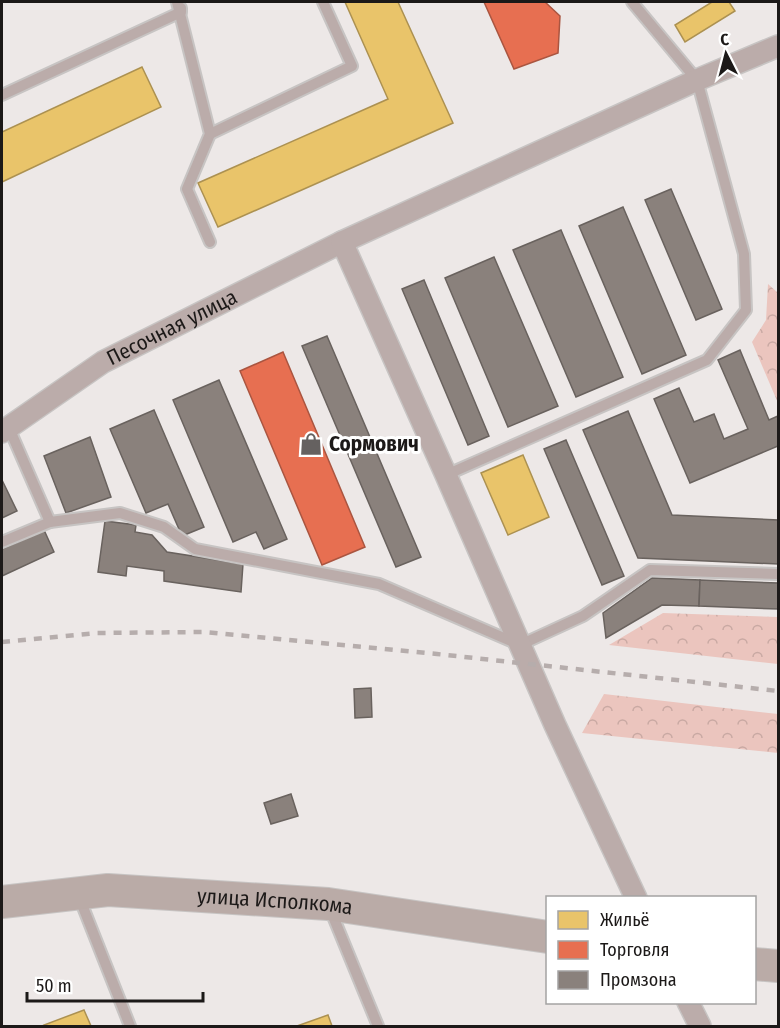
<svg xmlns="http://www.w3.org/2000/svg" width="780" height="1028" viewBox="0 0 780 1028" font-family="'Fira Sans Condensed',sans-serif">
  <defs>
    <pattern id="forest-crowns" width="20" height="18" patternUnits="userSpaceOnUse" patternTransform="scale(1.5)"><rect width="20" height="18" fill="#ebc5be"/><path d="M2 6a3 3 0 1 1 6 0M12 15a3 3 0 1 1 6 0" fill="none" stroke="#c9a9a3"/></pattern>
  </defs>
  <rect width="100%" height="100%" fill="#ede8e7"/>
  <!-- forest -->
  <g fill="url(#forest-crowns)">
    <path d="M768 284 778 293V403L752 342 766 320Z"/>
    <path d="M663 613 778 617V664L609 645Z"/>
    <path d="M604 694 778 714V753L582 733Z"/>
  </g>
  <!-- homes -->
  <g fill="#e9c46a" stroke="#ac9151" stroke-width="1.5">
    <path d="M345 2H398L453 123 218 227 198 183 388 99Z"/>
    <path d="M712 2H729L735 11 685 42 675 25Z"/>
    <path d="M142 67 161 107 2 182V132Z"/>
    <path d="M523 455 549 517 508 535 481 473Z"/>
    <path d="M84 1010 91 1026H45L44 1025Z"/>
    <path d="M328 1015 332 1026H297Z"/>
  </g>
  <!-- shops -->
  <g fill="#e76f51" stroke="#aa5540" stroke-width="1.5">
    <path d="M484 2H545L560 16 558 53 514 69Z"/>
    <path d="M283 352 365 547 322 565 240 371Z"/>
  </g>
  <!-- industry -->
  <g fill="#8a817c" stroke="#69625e" stroke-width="1.5">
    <path d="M671 189 722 309 696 320 645 200Z"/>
    <path d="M623 207 686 355 642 374 579 226Z"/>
    <path d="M561 230 623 377 576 397 513 250Z"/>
    <path d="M494 257 558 406 508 427 445 278Z"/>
    <path d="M424 280 489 436 468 445 402 289Z"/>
    <path d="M327 336 421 557 396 567 302 346Z"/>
    <path d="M740 350 769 420 778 416V446L690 483 654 399 679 388 694 422 714 414 724 439 748 429 718 360Z"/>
    <path d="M219 380 287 539 264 549 256 532 233 542 173 400Z"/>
    <path d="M154 410 204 527 182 536 168 504 146 513 110 429Z"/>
    <path d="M628 411 672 515 778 520V564L638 558 583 430Z"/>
    <path d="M90 437 111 497 66 513 44 456Z"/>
    <path d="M566 440 624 576 602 585 544 449Z"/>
    <path d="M2 480 17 511 2 518Z"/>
    <path d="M105 521 136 525 135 532 152 535 167 552 243 564 241 592 164 581V571L127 566 126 576 98 572Z"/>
    <path d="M44 530 54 552 2 576V549Z"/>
    <path d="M652 578 700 580 699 606 662 605 606 638 603 613Z"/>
    <path d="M700 580 778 583V609L699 606Z"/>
    <path d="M371 688 372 717 355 718 354 689Z"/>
    <path d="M291 794 298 816 271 824 264 803Z"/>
  </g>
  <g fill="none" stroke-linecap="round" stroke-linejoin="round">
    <!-- lane casing -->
    <g stroke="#c7c4c3" stroke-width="14">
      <g id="lane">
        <path d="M177 2 210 134 187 189 210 242"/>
        <path d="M2 95 181 12V8"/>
        <path d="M210 134 352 66 323 2"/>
        <path d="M9 428 50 522"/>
        <path d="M446 475 707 360 746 310 744 254 697 80 632 2"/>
        <path d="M2 542 50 522 120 513 164 527 195 549 379 584 520 645 583 616 650 570 778 574"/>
        <path d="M79 897 130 1026"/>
        <path d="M330 909 378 1026"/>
      </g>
    </g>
    <!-- street casing -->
    <g stroke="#c7c4c3" stroke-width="24">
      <g id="street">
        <path id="s1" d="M2 432 103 362 342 242"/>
        <path d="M636 898 555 725 446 475 342 242 697 80 778 46"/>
        <path d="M688 1002 700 1026"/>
      </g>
    </g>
    <!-- secondary casing -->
    <g stroke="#c7c4c3" stroke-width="34">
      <g id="secondary">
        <path id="s2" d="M2 902 108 890 328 904 548 937"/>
        <path d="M754 964 778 966"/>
      </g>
    </g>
    <!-- lane -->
    <use href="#lane" stroke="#bbacaa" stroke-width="10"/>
    <!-- street -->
    <use href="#street" stroke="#bbacaa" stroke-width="21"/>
    <!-- secondary -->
    <use href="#secondary" stroke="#baaba7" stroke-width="32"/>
    <!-- rail -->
    <path stroke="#b6adac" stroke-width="4.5" stroke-dasharray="8 8" stroke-linecap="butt" d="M2 642 97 633 205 632 437 654 778 691"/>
  </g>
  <!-- icons -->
  <defs>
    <g id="shop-bare" transform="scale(1.8)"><path d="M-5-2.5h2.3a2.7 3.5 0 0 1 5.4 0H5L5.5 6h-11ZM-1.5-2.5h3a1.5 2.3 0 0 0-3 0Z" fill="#656160" stroke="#fff" stroke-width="2.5" paint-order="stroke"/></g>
  </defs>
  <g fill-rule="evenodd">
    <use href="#shop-bare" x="311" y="444"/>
  </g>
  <g text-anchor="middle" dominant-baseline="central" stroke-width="6" stroke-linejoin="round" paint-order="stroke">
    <!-- street labels -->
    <g font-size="21" fill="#1c1918" stroke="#fff">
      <text stroke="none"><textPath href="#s1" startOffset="200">Песочная улица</textPath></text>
      <text stroke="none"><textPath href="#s2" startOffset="274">улица Исполкома</textPath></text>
    </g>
    <!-- poi labels -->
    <g font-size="21" font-weight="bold" fill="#1c1918" stroke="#fff" text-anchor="start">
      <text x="329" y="444">Сормович</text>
    </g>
  </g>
  <!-- border -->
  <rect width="780" height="1028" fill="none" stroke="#1c1918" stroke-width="6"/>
  <!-- legend -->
  <rect x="546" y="896" width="210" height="108" fill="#ffffff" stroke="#a4a3a3" stroke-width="1.5"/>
  <rect x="558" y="911" width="30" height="18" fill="#e9c46a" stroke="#a4a3a3" stroke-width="1.5"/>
  <text x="600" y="926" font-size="18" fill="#1c1918">Жильё</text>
  <rect x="558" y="941" width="30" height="18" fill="#e76f51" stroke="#a4a3a3" stroke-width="1.5"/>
  <text x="600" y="956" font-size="18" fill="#1c1918">Торговля</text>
  <rect x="558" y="971" width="30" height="18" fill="#8a817c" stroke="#a4a3a3" stroke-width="1.5"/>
  <text x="600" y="986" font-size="18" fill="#1c1918">Промзона</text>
  <!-- north arrow -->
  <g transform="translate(726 54) rotate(354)" stroke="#ffffff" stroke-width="4.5" paint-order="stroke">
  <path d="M0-4.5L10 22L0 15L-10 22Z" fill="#1c1918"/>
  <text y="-9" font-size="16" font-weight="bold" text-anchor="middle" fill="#1c1918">С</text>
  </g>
  <!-- scale -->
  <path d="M27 992v9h176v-9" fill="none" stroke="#1c1918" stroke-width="3"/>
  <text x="36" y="992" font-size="18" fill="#1c1918" stroke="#ffffff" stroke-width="4.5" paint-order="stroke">50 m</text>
</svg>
